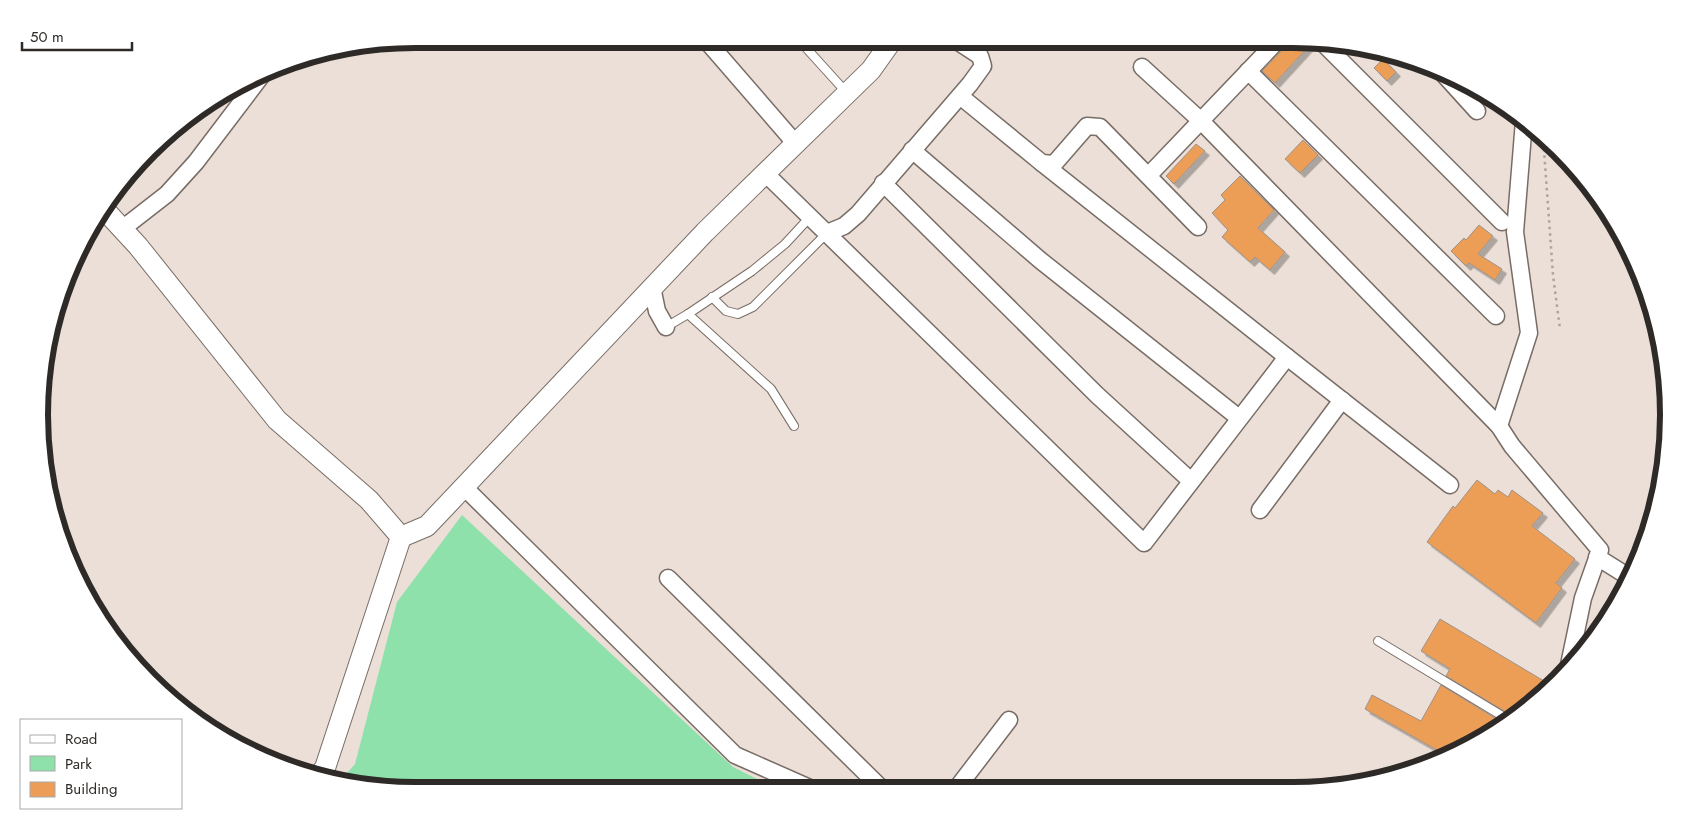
<svg xmlns="http://www.w3.org/2000/svg" width="1707" height="829" viewBox="0 0 1707 829" font-family="Jost,sans-serif">
  <defs>
    <filter id="shadow"><feDropShadow dx="4.5" dy="4.5" stdDeviation="0" flood-color="#0004"/></filter>
  </defs>
  <rect width="100%" height="100%" fill="#ebdfd7"/>
  <!-- green -->
  <path fill="#8ee1aa" d="M462 515 733 767 777 789 414 790 339 782 355 764 397 602Z"/>
  <!-- building -->
  <g fill="#ec9d57" stroke="#9d938b" filter="url(#shadow)">
    <path d="M1289 39 1302 40 1309 46 1275 83 1262 71 1286 46Z"/>
    <path d="M1383 59 1396 72 1387 81 1374 68Z"/>
    <path d="M1303 140 1318 155 1300 173 1285 159Z"/>
    <path d="M1196 144 1205 151 1174 184 1166 176Z"/>
    <path d="M1240 176 1274 210 1258 228 1285 252 1270 270 1255 257 1250 262 1222 237 1228 230 1212 213 1225 200 1221 195Z"/>
    <path d="M1479 225 1493 236 1478 254 1502 269 1495 280 1469 263 1466 266 1451 251 1464 238 1466 240Z"/>
    <path d="M1477 480 1495 494 1498 490 1508 497 1512 490 1543 513 1532 526 1575 559 1556 583 1562 588 1536 623 1427 542 1453 506 1455 508Z"/>
    <path d="M1440 619 1544 681 1539 695 1514 717 1446 676 1450 669 1421 651Z"/>
    <path d="M1441 685 1503 723 1447 756 1365 709 1372 695 1421 721Z"/>
  </g>
  <g fill="none" stroke-linecap="round" stroke-linejoin="round">
    <!-- service casing -->
    <g stroke="#786d66" stroke-width="10">
      <g id="service">
        <path d="M798 39 846 92"/>
        <path d="M712 297 726 311 738 314 753 307 827 233"/>
        <path d="M688 314 752 271 785 244 810 217"/>
        <path d="M666 327 688 314 771 389 794 426"/>
        <path d="M1378 641 1509 720"/>
      </g>
    </g>
    <!-- minor casing -->
    <g stroke="#786d66" stroke-width="19">
      <g id="minor">
        <path d="M705 39 796 144"/>
        <path d="M1322 42 1502 222"/>
        <path d="M1142 67 1200 120 1499 426 1512 446 1600 550 1583 598 1569 665"/>
        <path d="M1438 68 1477 111"/>
        <path d="M1248 71 1496 316"/>
        <path d="M960 96 1042 163 1054 164 1087 126 1100 127 1198 227"/>
        <path d="M912 150 1040 260 1239 418"/>
        <path d="M765 173 1144 543 1287 357 1042 163"/>
        <path d="M1149 175 1279 39"/>
        <path d="M883 183 1097 395 1191 481"/>
        <path d="M122 229 167 194 196 162 262 75"/>
        <path d="M827 233 844 226 858 214 970 84 983 66 980 56 954 39"/>
        <path d="M652 287 657 311 666 327"/>
        <path d="M1287 357 1450 485"/>
        <path d="M1499 426 1529 333 1515 232 1524 121"/>
        <path d="M464 487 735 755 812 789"/>
        <path d="M1260 510 1342 400"/>
        <path d="M1597 557 1629 577"/>
        <path d="M668 578 882 789"/>
        <path d="M957 788 1009 720"/>
      </g>
    </g>
    <!-- tertiary casing -->
    <g stroke="#786d66" stroke-width="22">
      <g id="tertiary">
        <path d="M102 207 138 246 277 420 369 500 401 537 325 768 318 776"/>
        <path d="M401 537 427 526 705 232 871 70 893 39"/>
      </g>
    </g>
    <!-- path -->
    <path stroke="#aca39d" stroke-width="2.5" stroke-dasharray="2.5 4" stroke-linecap="butt" d="M1543 136 1553 275 1560 329"/>
    <!-- service -->
    <use href="#service" stroke="#fff" stroke-width="8"/>
    <!-- minor -->
    <use href="#minor" stroke="#fff" stroke-width="16"/>
    <!-- tertiary -->
    <use href="#tertiary" stroke="#fff" stroke-width="20"/>
  </g>
  <!-- crop -->
  <path d="M0 0H1707V829H0ZM415 48H1293A367 367 0 0 1 1660 415V415A367 367 0 0 1 1293 782H415A367 367 0 0 1 48 415V415A367 367 0 0 1 415 48Z" fill="#fff" fill-rule="evenodd"/>
  <path fill="none" stroke="#2e2a27" stroke-width="6" d="M415 48H1293A367 367 0 0 1 1660 415V415A367 367 0 0 1 1293 782H415A367 367 0 0 1 48 415V415A367 367 0 0 1 415 48Z"/>
  <!-- legend -->
  <rect x="20" y="719" width="162" height="90" fill="#ffffff" stroke="#abaaa9"/>
  <rect x="30" y="735" width="25" height="8" fill="#ffffff" stroke="#abaaa9"/>
  <text x="65" y="744" font-size="15" fill="#2e2a27">Road</text>
  <rect x="30" y="756" width="25" height="15" fill="#8ee1aa" stroke="#abaaa9"/>
  <text x="65" y="769" font-size="15" fill="#2e2a27">Park</text>
  <rect x="30" y="782" width="25" height="15" fill="#ec9d57" stroke="#abaaa9"/>
  <text x="65" y="794" font-size="15" fill="#2e2a27">Building</text>
  <!-- scale -->
  <path d="M22 42v8h110v-8" fill="none" stroke="#2e2a27" stroke-width="2.5"/>
  <text x="30" y="42" font-size="15" fill="#2e2a27" stroke="#ffffff" stroke-width="4" paint-order="stroke">50 m</text>
</svg>
